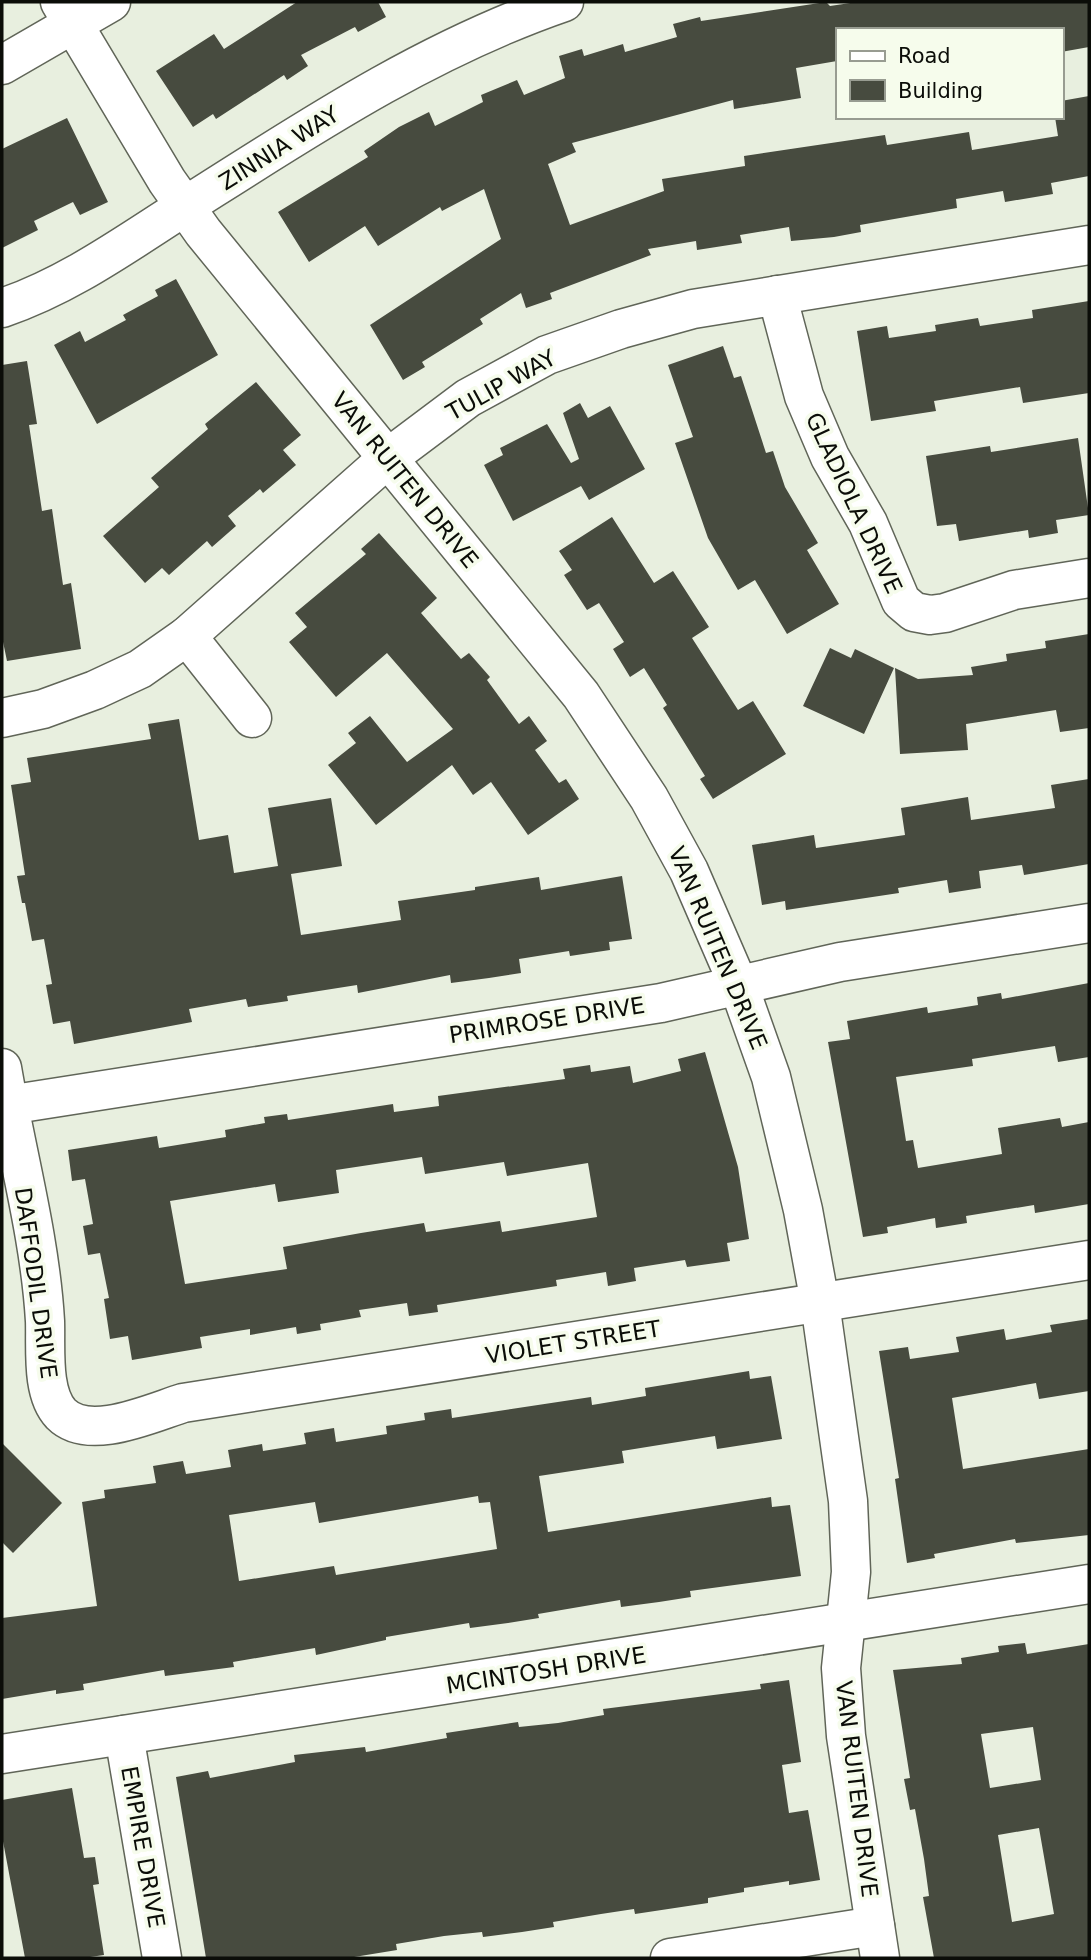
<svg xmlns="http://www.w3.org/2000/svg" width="1091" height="1960" viewBox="0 0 1091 1960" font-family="'DejaVu Sans',sans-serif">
  <rect width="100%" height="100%" fill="#e8efdf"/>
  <!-- building -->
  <g fill="#474b3f" fill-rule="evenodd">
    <path d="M297 2H378L386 17 358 32 355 27 301 55 308 66 287 80 284 75 216 119 213 114 193 127 156 71 214 34 224 49Z"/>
    <path d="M826 2 830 6 857 2H1089V47L1061 52V30H837V61L796 68 801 98 734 109 733 100 572 143 576 152 548 164 570 225 664 191 662 179 745 166 744 156 885 135 887 145 969 132 972 150 1058 136 1055 117H1061V101L1089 96V176L1051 183 1053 194 1005 202 1003 191 956 199 957 208 860 225 861 232 834 237 791 241 789 227 740 235 742 243 697 250 696 241 648 249 651 255 550 293 552 299 526 308 521 293 480 319 483 324 422 362 425 367 403 380 370 325 501 239 484 189 442 211 440 207 378 246 365 226 309 262 278 212 368 157 364 151 399 127 429 112 435 126 483 102 481 95 517 80 524 95 565 78 559 56 582 49 584 56 623 44 625 52 677 37 673 24 700 17 701 21Z"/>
    <path d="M67 118 108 202 80 215 73 202 34 221 38 230 2 248V149Z"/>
    <path d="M176 279 218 355 97 424 54 345 80 331 85 342 126 320 123 315 158 296 155 290Z"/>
    <path d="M1089 301V393L1023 403 1020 387 934 401 936 411 871 421 857 331 887 326 889 338 936 331 935 325 978 318 980 326 1033 318 1032 310Z"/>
    <path d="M723 346 734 378 741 376 766 453 773 451 785 487 818 543 807 550 839 604 787 634 755 580 738 590 708 538 675 443 693 437 668 365Z"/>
    <path d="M27 361 37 424 29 425 42 511 52 509 63 585 71 583 81 649 7 661 2 637V365Z"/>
    <path d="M256 382 301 435 283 450 296 465 263 493 260 489 228 516 236 526 212 547 207 541 169 575 162 568 145 583 103 536 159 487 151 478 208 429 205 424Z"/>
    <path d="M580 403 588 418 610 406 645 469 589 500 581 486 513 521 484 465 503 455 500 448 547 424 571 463 579 459 563 413Z"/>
    <path d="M1078 438 1089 515 1056 520 1058 533 1029 538 1028 530 959 541 956 524 937 526 926 456 990 446 991 452Z"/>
    <path d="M612 517 654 583 673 571 709 627 692 638 738 710 753 701 786 754 713 799 700 779 705 776 663 708 667 705 644 668 630 677 613 649 624 642 599 603 587 610 564 575 572 570 559 551Z"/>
    <path d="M379 533 437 598 421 613 461 659 469 653 490 677 487 680 519 724 529 716 547 741 535 750 559 783 566 779 579 799 528 835 491 782 473 795 452 765 376 825 328 765 356 743 348 733 370 716 407 762 453 729 387 653 336 697 289 642 307 627 295 613 366 554 361 549Z"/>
    <path d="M1089 634V728L1060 732 1056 710 966 724 968 750 900 754 895 668 918 679 973 675 971 667 1007 661 1006 654 1046 648 1045 641Z"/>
    <path d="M830 648 851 658 855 649 894 668 864 734 803 706Z"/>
    <path d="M179 719 199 840 228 835 234 873 278 866 268 808 331 798 342 866 291 874 301 935 401 920 398 901 475 890V887L539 877 541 890 622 876 632 939 609 942 610 950 570 956 569 951 519 959 521 973 489 978 451 983 450 975 358 993 357 985 287 996 288 1001 248 1007 246 999 189 1009 192 1022 74 1044 70 1021 53 1024 46 985 52 984 44 939 32 941 25 903H22L17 876 25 875 11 785 31 782 27 758 151 739 148 724Z"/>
    <path d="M1089 779V864L1024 875 1022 865 979 871 981 888 949 893 947 880 898 888 899 893 786 910 785 901 762 905 752 845 814 835 816 848 905 835 901 808 968 797 971 820 1055 808 1051 785Z"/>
    <path d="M1089 983V1057L1058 1062 1055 1046 972 1059 973 1066 896 1077 906 1141 913 1140 918 1168 1002 1154 998 1128 1060 1118 1062 1127 1089 1122V1204L1035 1213 1034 1205 966 1216 967 1223 936 1228 935 1218 887 1227 888 1233 863 1237 828 1042 850 1039 847 1021 927 1007 928 1013 978 1005 977 997 1001 993 1002 999Z"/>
    <path d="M705 1052 738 1167 749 1239 727 1243 730 1261 687 1267 685 1260 634 1268 636 1281 608 1286 606 1272 556 1280 557 1286 437 1305 438 1312 409 1316 407 1303 359 1310 361 1317 320 1324 321 1330 297 1334 296 1327 250 1335V1329L200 1337 202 1348 132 1360 128 1336 110 1339 104 1299 109 1298 100 1253 88 1255 83 1226 93 1224 85 1179 72 1181 68 1150 157 1136 159 1148 226 1137 225 1130 265 1123 264 1117 287 1114 288 1120 393 1104 394 1112 439 1106 438 1096 565 1079 563 1069 590 1065 591 1072 630 1066 633 1083 681 1071 678 1059ZM422 1157 425 1174 504 1162 507 1176 588 1163 597 1217 502 1232 500 1221 426 1232 424 1223 361 1233 283 1247 287 1269 185 1284 170 1201 275 1184 278 1202 339 1193 336 1170Z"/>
    <path d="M1089 1319V1391L1039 1399 1036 1383 952 1398 963 1469 1089 1449V1535L1016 1543 1015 1539 934 1554 935 1558 907 1563 895 1479 899 1478 879 1351 908 1347 910 1359 959 1352 956 1337 1004 1329 1006 1340 1052 1332 1050 1325Z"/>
    <path d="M749 1371 750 1379 771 1376 782 1439 717 1449 715 1436 622 1451 624 1463 539 1476 548 1532 771 1497 772 1507 790 1505 801 1576 690 1591 691 1597 659 1602 621 1607 620 1600 538 1614 539 1618 508 1623 470 1628 469 1623 386 1637V1640L316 1655 315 1648 233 1662 234 1667 165 1676 164 1670 83 1684 84 1690 56 1694V1690L2 1699V1618L97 1606 82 1502 105 1498 104 1490 156 1483 153 1466 183 1461 186 1474 231 1467 228 1450 262 1444 263 1451 306 1444 304 1433 334 1428 336 1442 387 1434 386 1426 425 1420 424 1413 451 1409 452 1418 591 1397 592 1405 646 1396 645 1388ZM478 1496 479 1503 490 1502 497 1549 336 1575 334 1566 239 1581 229 1515 315 1502 319 1523Z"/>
    <path d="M2 1443 62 1503 13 1553 2 1542Z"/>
    <path d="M1025 1643 1027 1654 1089 1644V1958H934L923 1897 929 1896 924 1859 915 1809 910 1810 904 1779 910 1778 893 1670 962 1664 961 1658 999 1652 998 1646ZM1033 1727 1041 1780 990 1788 981 1734ZM1039 1828 1054 1914 1012 1922 998 1835Z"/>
    <path d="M789 1680 801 1762 782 1765 789 1813 808 1810 820 1880 789 1885V1881L744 1888V1892L708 1898V1903L635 1914 634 1909 601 1914 553 1922 554 1927 522 1932 483 1937 482 1932 444 1936 396 1944 397 1950 348 1958H206L176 1777 208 1771 210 1778 295 1762 294 1755 365 1747 366 1752 447 1738 446 1733 518 1722 519 1727 558 1723 604 1715 603 1709 761 1689 760 1684Z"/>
    <path d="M72 1788 84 1858 95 1857 99 1884 93 1885 104 1955 83 1958H25L2 1836V1800Z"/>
  </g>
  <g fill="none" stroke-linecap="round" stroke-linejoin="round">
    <!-- minor casing -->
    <g stroke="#606558" stroke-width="41">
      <g id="minor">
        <path d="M60 2 167 181 203 232 581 695 649 798 689 871 738 984 771 1077 803 1210 820 1303 848 1501 851 1572 841 1668 846 1736 880 1958"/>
        <path d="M2 65 111 2"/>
        <path d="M777 295 804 396 830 457 868 523 901 601 914 612 930 615 945 613 1014 590 1089 578"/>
        <path d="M2 308C70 285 127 243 187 205 308 128 427 49 564 2"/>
        <path d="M187 636 252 718"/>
        <path d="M2 718 43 709 95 690 140 669 187 636 388 458 468 398 547 355 621 329 693 309 1089 245"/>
        <path d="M2 1068C16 1151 40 1236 45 1321 46 1348 41 1393 61 1414 89 1442 151 1413 183 1403L1089 1260"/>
        <path d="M2 1106 661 1003 840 962 1089 923"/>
        <path d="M124 1735 162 1958"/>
        <path d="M2 1754 1089 1584"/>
        <path d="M670 1958 875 1926"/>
      </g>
    </g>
    <!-- minor -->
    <use href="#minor" stroke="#fff" stroke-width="38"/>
  </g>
  <g text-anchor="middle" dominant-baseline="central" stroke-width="7" stroke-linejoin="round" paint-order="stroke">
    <!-- street labels -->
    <g font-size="23" fill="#0b0d08" stroke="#f6fcec">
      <text transform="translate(279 148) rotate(-32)">ZINNIA WAY</text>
      <text transform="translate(501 385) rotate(-29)">TULIP WAY</text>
      <text transform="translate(405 480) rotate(51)">VAN RUITEN DRIVE</text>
      <text transform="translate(854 503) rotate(65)">GLADIOLA DRIVE</text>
      <text transform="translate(718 948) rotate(67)">VAN RUITEN DRIVE</text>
      <text transform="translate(547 1020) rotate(-9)">PRIMROSE DRIVE</text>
      <text transform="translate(36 1283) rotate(82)">DAFFODIL DRIVE</text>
      <text transform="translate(573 1342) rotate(-9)">VIOLET STREET</text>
      <text transform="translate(546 1670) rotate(-9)">MCINTOSH DRIVE</text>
      <text transform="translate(857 1789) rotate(83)">VAN RUITEN DRIVE</text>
      <text transform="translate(143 1847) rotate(80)">EMPIRE DRIVE</text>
    </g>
  </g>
  <!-- border -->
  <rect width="1091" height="1960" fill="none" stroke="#0b0d08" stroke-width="7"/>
  <!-- legend -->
  <rect x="836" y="28" width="228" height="91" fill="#f6fcec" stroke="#989c91" stroke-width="2"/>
  <rect x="850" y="51" width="35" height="10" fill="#ffffff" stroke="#989c91" stroke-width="2"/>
  <text x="898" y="63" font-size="21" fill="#0b0d08">Road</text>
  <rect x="850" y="80" width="35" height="21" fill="#474b3f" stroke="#989c91" stroke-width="2"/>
  <text x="898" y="98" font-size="21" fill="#0b0d08">Building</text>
</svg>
